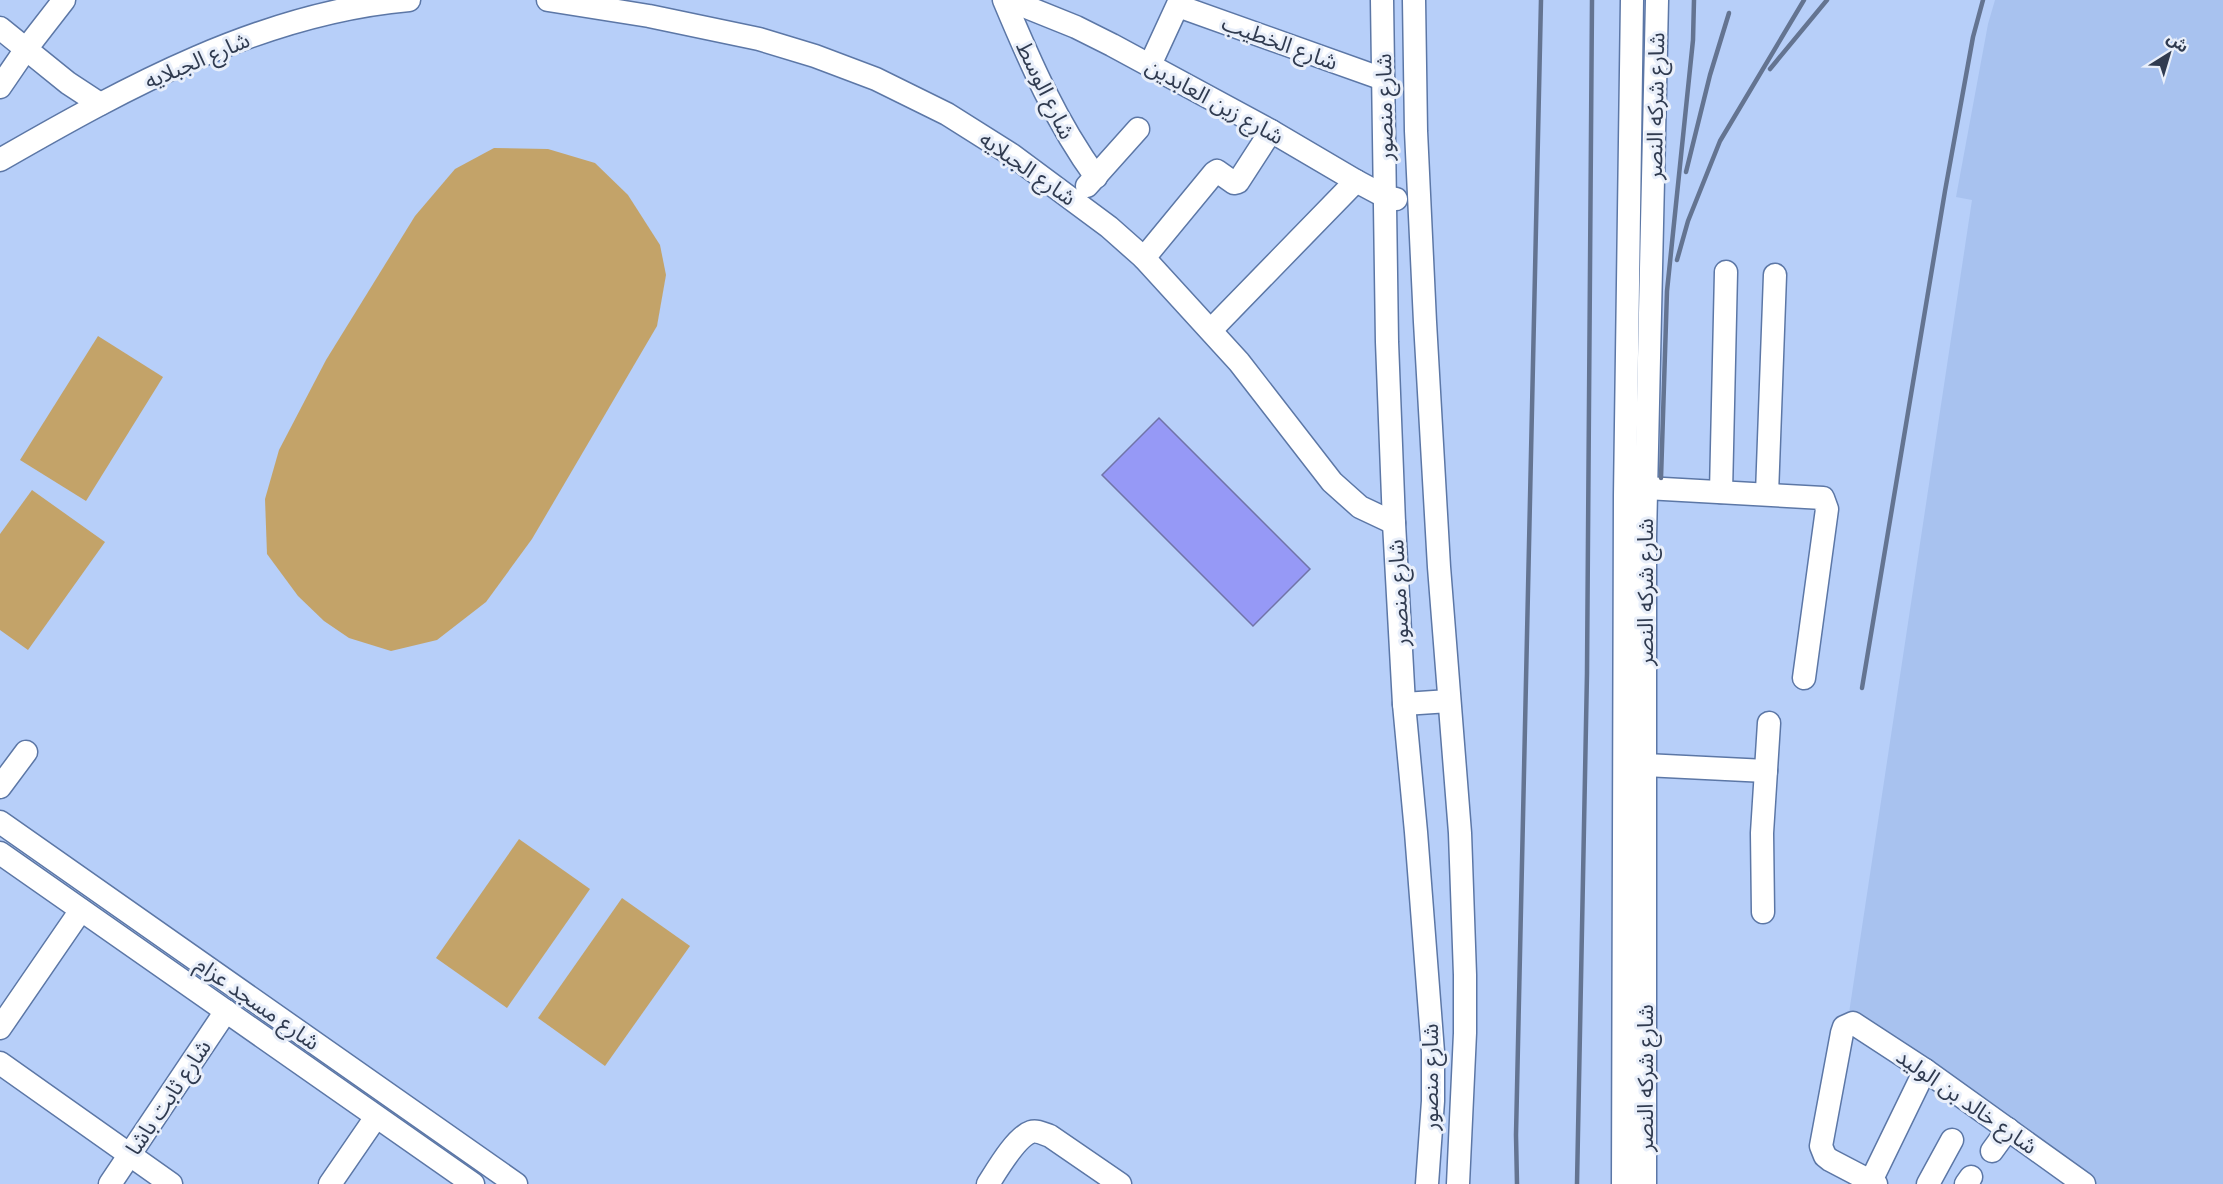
<svg xmlns="http://www.w3.org/2000/svg" width="2223" height="1184" viewBox="0 0 2223 1184" font-family="Mulish,'Noto Sans Arabic',sans-serif">
  <rect width="100%" height="100%" fill="#b7cff9"/>
  <!-- built -->
  <path fill="#a8c2ef" d="M1995 0H2223V1184H2095L1849 1013 1972 200 1956 197 1988 24Z"/>
  <!-- green -->
  <g fill="#c3a369">
    <path d="M494 148 548 149 595 163 628 195 660 245 666 275 657 326 532 539 486 602 437 640 391 651 349 638 324 621 298 596 267 554 265 499 279 450 326 360 415 216 455 169Z"/>
    <path d="M98 336 163 377 86 501 20 460Z"/>
    <path d="M32 490 105 542 28 650 0 630V534Z"/>
    <path d="M519 839 590 889 507 1008 436 958Z"/>
    <path d="M622 898 690 946 605 1066 538 1018Z"/>
  </g>
  <!-- building -->
  <path fill="#9699f6" stroke="#7073a7" stroke-width="1.5" d="M1159 418 1310 569 1253 626 1102 475Z"/>
  <g fill="none" stroke-linecap="round" stroke-linejoin="round">
    <!-- minor casing -->
    <g stroke="#5c77a6" stroke-width="25">
      <g id="minor">
        <path d="M548 0 649 16 759 39 815 56 876 79 947 114 1012 155 1109 227 1144 258 1239 362 1332 482 1360 507 1394 523"/>
        <path d="M1004 0C1030 62 1056 122 1096 177"/>
        <path d="M1009 0 1076 27 1112 45 1271 131 1356 181 1386 197 1396 199"/>
        <path d="M1382 0 1387 342 1394 523 1404 704 1416 832 1433 1052V1101L1427 1184"/>
        <path d="M1414 0 1416 131 1425 322 1439 567 1460 833 1465 975V1033L1458 1184"/>
        <path d="M1178 6 1383 79"/>
        <path d="M0 28 68 83 100 104"/>
        <path d="M1150 65 1180 0"/>
        <path d="M0 87 26 49 64 0"/>
        <path d="M0 160C127 87 261 13 409 0"/>
        <path d="M1087 186 1138 129"/>
        <path d="M1144 258 1214 173 1217 171 1234 183 1238 182 1271 131"/>
        <path d="M1211 330 1356 181"/>
        <path d="M1646 488 1823 498 1827 509 1804 678"/>
        <path d="M1721 492 1726 272"/>
        <path d="M1767 494 1775 275"/>
        <path d="M1404 704 1449 701"/>
        <path d="M1645 765 1766 771"/>
        <path d="M0 787 26 752"/>
        <path d="M0 822 516 1184"/>
        <path d="M0 853 473 1184"/>
        <path d="M1763 912 1762 833 1769 723"/>
        <path d="M0 1028 81 910"/>
        <path d="M0 1063 171 1184"/>
        <path d="M1992 1151 2008 1129"/>
        <path d="M1871 1181 1925 1070"/>
        <path d="M110 1184 226 1011"/>
        <path d="M330 1184 376 1117"/>
        <path d="M988 1184C997 1170 1016 1137 1031 1132 1037 1130 1044 1134 1050 1136L1120 1184"/>
        <path d="M1623 1184 1625 495 1632 0"/>
        <path d="M1645 1184V537L1657 0"/>
        <path d="M1876 1184 1830 1160 1825 1156 1821 1146 1842 1033 1844 1027 1853 1023 1925 1070 2084 1184"/>
        <path d="M1928 1184 1952 1140"/>
        <path d="M1966 1184 1971 1177"/>
      </g>
    </g>
    <!-- minor -->
    <use href="#minor" stroke="#fff" stroke-width="22"/>
    <!-- rail -->
    <g stroke="#647491" stroke-width="4.5">
      <path d="M1770 69 1827 0"/>
      <path d="M1686 172 1710 75 1729 13"/>
      <path d="M1677 260 1688 221 1720 141 1804 0"/>
      <path d="M1661 478 1667 291 1693 40 1694 0"/>
      <path d="M1862 688 1945 191 1973 37 1983 0"/>
      <path d="M1517 1184 1516 1135 1541 0"/>
      <path d="M1577 1184 1587 673 1592 0"/>
    </g>
  </g>
  <g text-anchor="middle" dominant-baseline="central" stroke-width="6" stroke-linejoin="round" paint-order="stroke">
    <!-- street labels -->
    <g font-size="22" fill="#303b50" stroke="#e9effa">
      <text transform="translate(1280 42) rotate(20)">شارع الخطيب</text>
      <text transform="translate(197 60) rotate(-23)">شارع الجبلايه</text>
      <text transform="translate(1046 90) rotate(64)">شارع الوسط</text>
      <text transform="translate(1215 101) rotate(29)">شارع زين العابدين</text>
      <text transform="translate(1655 106) rotate(-89)">شارع شركه النصر</text>
      <text transform="translate(1384 107) rotate(-91)">شارع منصور</text>
      <text transform="translate(1028 168) rotate(35)">شارع الجبلايه</text>
      <text transform="translate(1645 592) rotate(-90)">شارع شركه النصر</text>
      <text transform="translate(1398 593) rotate(-93)">شارع منصور</text>
      <text transform="translate(258 1003) rotate(35)">شارع مسجد عزام</text>
      <text transform="translate(1430 1077) rotate(-90)">شارع منصور</text>
      <text transform="translate(1645 1078) rotate(-90)">شارع شركه النصر</text>
      <text transform="translate(168 1097) rotate(-56)">شارع ثابت باشا</text>
      <text transform="translate(1967 1101) rotate(35)">شارع خالد بن الوليد</text>
    </g>
  </g>
  <!-- north arrow -->
  <g transform="translate(2169 54) rotate(37)" stroke="#e9effa" stroke-width="4.5" paint-order="stroke">
  <path d="M0-4.5L10 22L0 15L-10 22Z" fill="#303b50"/>
  <text y="-9" font-size="16" font-weight="bold" text-anchor="middle" fill="#303b50">ش</text>
  </g>
</svg>
